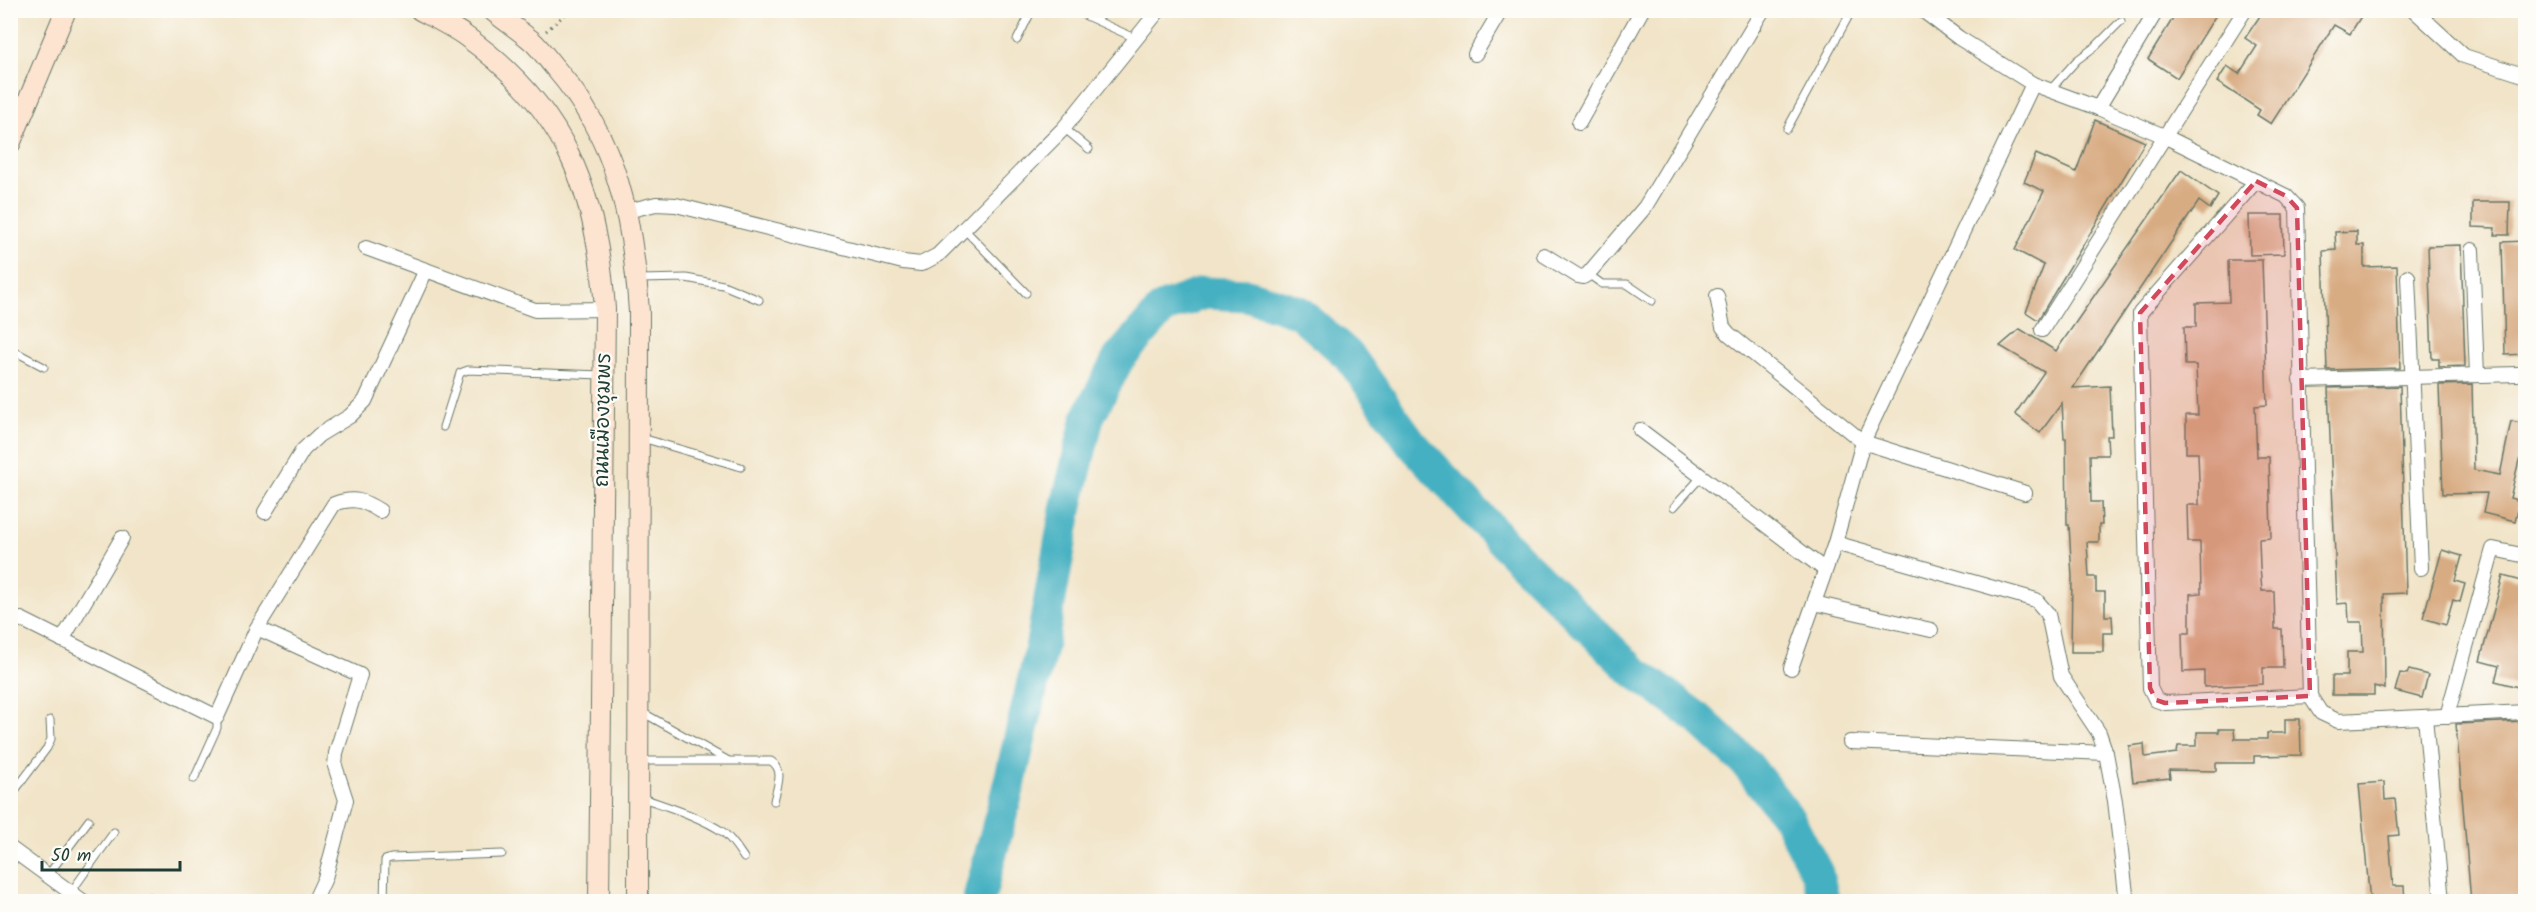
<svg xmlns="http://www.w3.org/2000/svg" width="2536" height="912" viewBox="0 0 2536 912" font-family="Kalam,'Playpen Sans Thai',sans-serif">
  <rect width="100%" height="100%" fill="#fdfcf7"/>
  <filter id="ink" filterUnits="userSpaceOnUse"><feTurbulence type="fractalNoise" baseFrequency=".0167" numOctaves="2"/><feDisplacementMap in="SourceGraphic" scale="12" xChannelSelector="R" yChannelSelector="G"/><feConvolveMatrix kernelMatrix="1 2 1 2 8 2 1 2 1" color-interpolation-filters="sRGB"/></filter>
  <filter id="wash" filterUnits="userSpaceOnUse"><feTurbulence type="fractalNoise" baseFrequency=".008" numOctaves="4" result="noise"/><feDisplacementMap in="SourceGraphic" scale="24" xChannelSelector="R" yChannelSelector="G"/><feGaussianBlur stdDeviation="1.35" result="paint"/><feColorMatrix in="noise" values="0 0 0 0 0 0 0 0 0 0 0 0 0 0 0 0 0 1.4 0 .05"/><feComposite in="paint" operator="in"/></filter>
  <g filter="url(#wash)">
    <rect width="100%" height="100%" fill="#f1e4c8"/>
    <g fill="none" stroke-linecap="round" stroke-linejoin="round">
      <!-- river -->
      <path stroke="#44b0c1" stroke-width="33" d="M978 902 1009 785 1041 648 1067 505 1088 417 1119 358 1163 308 1204 293 1247 295 1299 312 1349 356 1412 444 1517 557 1631 669 1699 719 1745 762 1789 819 1817 873 1824 902"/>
    </g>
    <g id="blocks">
      <!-- building -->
      <g fill="#d8ac83">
        <path d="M2178 10H2219L2177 78 2148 59Z"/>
        <path d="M2264 10H2365L2350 34 2334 25 2271 124 2257 115 2260 110 2217 82 2227 66 2239 74 2257 46 2245 38Z"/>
        <path d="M2095 120 2145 142 2038 320 2026 312 2044 265 2015 250 2044 191 2024 182 2036 154 2076 172Z"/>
        <path d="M2181 170 2218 196 2210 209 2199 201 2073 388 2110 386 2112 436H2107L2108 455H2090L2091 502H2101L2102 525H2099V542H2087L2089 577H2096V592H2105V616H2112L2113 633H2103V652H2071L2072 577 2069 525H2067L2066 438H2064L2062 403 2040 433 2015 414 2044 372 2000 346 2020 329 2056 351Z"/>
        <path d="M2473 202H2510L2509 235H2494L2495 228 2473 227Z"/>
        <path d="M2249 215H2283L2284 254 2250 255Z"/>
        <path d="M2357 231V245H2364V267L2397 266 2400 368 2327 370 2323 251 2336 250 2335 232Z"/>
        <path d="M2526 241V354L2505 355 2502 242Z"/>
        <path d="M2461 245 2465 366 2439 367V359H2432L2428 246Z"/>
        <path d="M2228 260H2262L2267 405 2255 406 2256 434 2257 457H2269L2271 538 2259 539 2260 567 2262 591H2274L2275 629H2282L2283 668H2263V684L2204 687V671L2183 672 2182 633H2190V594L2201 593 2200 542H2188L2187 505H2199V481L2198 453H2186V415H2198L2196 365H2185L2184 327H2196V303L2229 302Z"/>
        <path d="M2472 384 2474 470 2500 475 2511 421 2526 424V461L2519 460 2510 498 2520 501 2515 521 2483 513 2487 493 2443 494 2439 385Z"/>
        <path d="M2400 386 2406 593 2384 594 2385 689 2374 686V695H2332V676H2347V652H2363L2362 622H2349L2348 603 2337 604 2328 388Z"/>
        <path d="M2442 550 2462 556 2455 581 2465 584 2460 602 2453 600 2446 625 2423 618Z"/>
        <path d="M2503 576 2526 582V659L2518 687 2495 681 2499 666 2480 661Z"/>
        <path d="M2409 670 2428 675 2422 698 2395 691 2400 673 2407 674Z"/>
        <path d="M2285 719H2300L2301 755 2254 756V763H2216V771L2169 770 2170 778 2133 782 2129 746 2144 744 2145 757 2177 753 2178 746H2197V732H2219V729H2234L2235 739H2267V733H2285Z"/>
        <path d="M2526 721V902H2471L2456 724Z"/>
        <path d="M2384 782 2385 800 2395 799 2399 835 2389 836 2393 886H2404L2405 902H2370L2359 784Z"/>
      </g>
    </g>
  </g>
  <g filter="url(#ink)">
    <use href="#blocks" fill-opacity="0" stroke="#687768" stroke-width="1.5"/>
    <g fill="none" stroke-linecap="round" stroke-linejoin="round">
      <!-- service casing -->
      <g stroke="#687768" stroke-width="9">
        <g id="service">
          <path d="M1073 10 1137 39"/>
          <path d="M1017 40 1032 10"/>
          <path d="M2050 90 2077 60 2096 46 2121 21"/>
          <path d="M1064 128 1089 149"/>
          <path d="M1787 129 1852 10"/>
          <path d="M964 229 1026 293"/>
          <path d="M1588 274 1602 284H1627L1652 301"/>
          <path d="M639 279 686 278 723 285 759 300"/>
          <path d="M10 349 44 367"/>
          <path d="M443 427 460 373 468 370 602 375"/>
          <path d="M642 438 741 467"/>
          <path d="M1674 507 1702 476"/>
          <path d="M640 711 727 760"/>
          <path d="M640 761H771C785 770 777 786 774 801"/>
          <path d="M194 779 217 728V717"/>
          <path d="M10 797 47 748 51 739 50 720"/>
          <path d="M640 797C668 807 699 816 723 832 732 839 738 849 744 858"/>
          <path d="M48 875 89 820"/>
          <path d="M71 892 114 832"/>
          <path d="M147 902 150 897"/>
          <path d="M384 902 385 860 391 858 502 854"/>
        </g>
      </g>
      <!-- minor casing -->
      <g stroke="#687768" stroke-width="16">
        <g id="minor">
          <path d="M1922 10 1959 38 2033 84 2098 108 2157 10"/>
          <path d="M2414 10 2464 56 2526 76"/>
          <path d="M1475 54 1501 10"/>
          <path d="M2098 108 2164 136 2286 196 2297 208 2310 696 2321 713 2338 721 2526 712"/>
          <path d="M1579 123 1642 10"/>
          <path d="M2256 181 2140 313 2150 688 2156 700 2165 703 2310 696"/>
          <path d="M627 211 656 204 676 205 903 262 921 264 938 255 1064 128 1159 10"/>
          <path d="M366 248 535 310 605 309"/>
          <path d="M2472 250 2477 375"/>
          <path d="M1544 255 1578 276 1583 277 1588 274 1645 207 1763 10"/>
          <path d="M2408 277 2421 568"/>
          <path d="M1717 296 1723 327 1729 334 1863 442 2025 493"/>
          <path d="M2042 330 2245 10"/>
          <path d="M2300 380 2518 374"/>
          <path d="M1640 430 1824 569"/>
          <path d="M265 512 303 450 319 435 350 416 365 401 426 270"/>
          <path d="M1835 543 2036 600 2048 614 2061 676 2099 733 2106 753 2115 801 2127 902"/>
          <path d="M1814 603 1931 630"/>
          <path d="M10 623 21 619 217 717 257 628 334 504C354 497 363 500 380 511"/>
          <path d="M257 628 360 675 336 753 335 766 346 800 325 878 314 902"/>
          <path d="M62 640 122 538"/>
          <path d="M1791 668 1835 543 1863 442 2033 84"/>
          <path d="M2447 716 2493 549 2526 556"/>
          <path d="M2425 717 2442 902"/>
          <path d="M1850 742 2106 753"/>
          <path d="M10 848 84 902"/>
        </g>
      </g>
      <!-- secondary casing -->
      <g stroke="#687768" stroke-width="22">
        <g id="secondary">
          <path d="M420 10C435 18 451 26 464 35 564 106 597 190 605 309L599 902"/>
          <path d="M492 10C505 21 519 30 532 41 541 49 548 60 556 69 618 141 633 220 639 312L638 902"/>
          <path d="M10 144 66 10"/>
        </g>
      </g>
      <!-- path -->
      <path stroke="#687768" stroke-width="3" stroke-dasharray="1.5 4.5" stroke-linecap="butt" d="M546 31 570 10"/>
      <!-- service -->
      <use href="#service" stroke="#fff" stroke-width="7"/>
      <!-- minor -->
      <use href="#minor" stroke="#fff" stroke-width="14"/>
      <!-- secondary -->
      <use href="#secondary" stroke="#fde4d1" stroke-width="20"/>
    </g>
  </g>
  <!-- marked area -->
  <path fill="#d1495b" fill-opacity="0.2" stroke="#d1495b" stroke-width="4.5" stroke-dasharray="12 8" stroke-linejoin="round" d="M2256 181 2286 196 2297 208 2310 696 2165 703 2156 700 2150 688 2140 313Z"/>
  <g text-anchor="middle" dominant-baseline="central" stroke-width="4.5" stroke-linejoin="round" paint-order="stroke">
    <!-- street labels -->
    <g font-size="20" fill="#1f3d34" stroke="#fdfcf7">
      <text transform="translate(604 420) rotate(-89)">ถนนเมืองชุมพร</text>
    </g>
  </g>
  <!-- margin -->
  <rect width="2536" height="912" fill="none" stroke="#fdfcf7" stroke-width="36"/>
  <!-- scale -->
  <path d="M42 861v9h138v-9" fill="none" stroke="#1f3d34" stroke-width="3"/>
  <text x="51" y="861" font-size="18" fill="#1f3d34" stroke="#fdfcf7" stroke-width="4.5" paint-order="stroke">50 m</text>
</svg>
